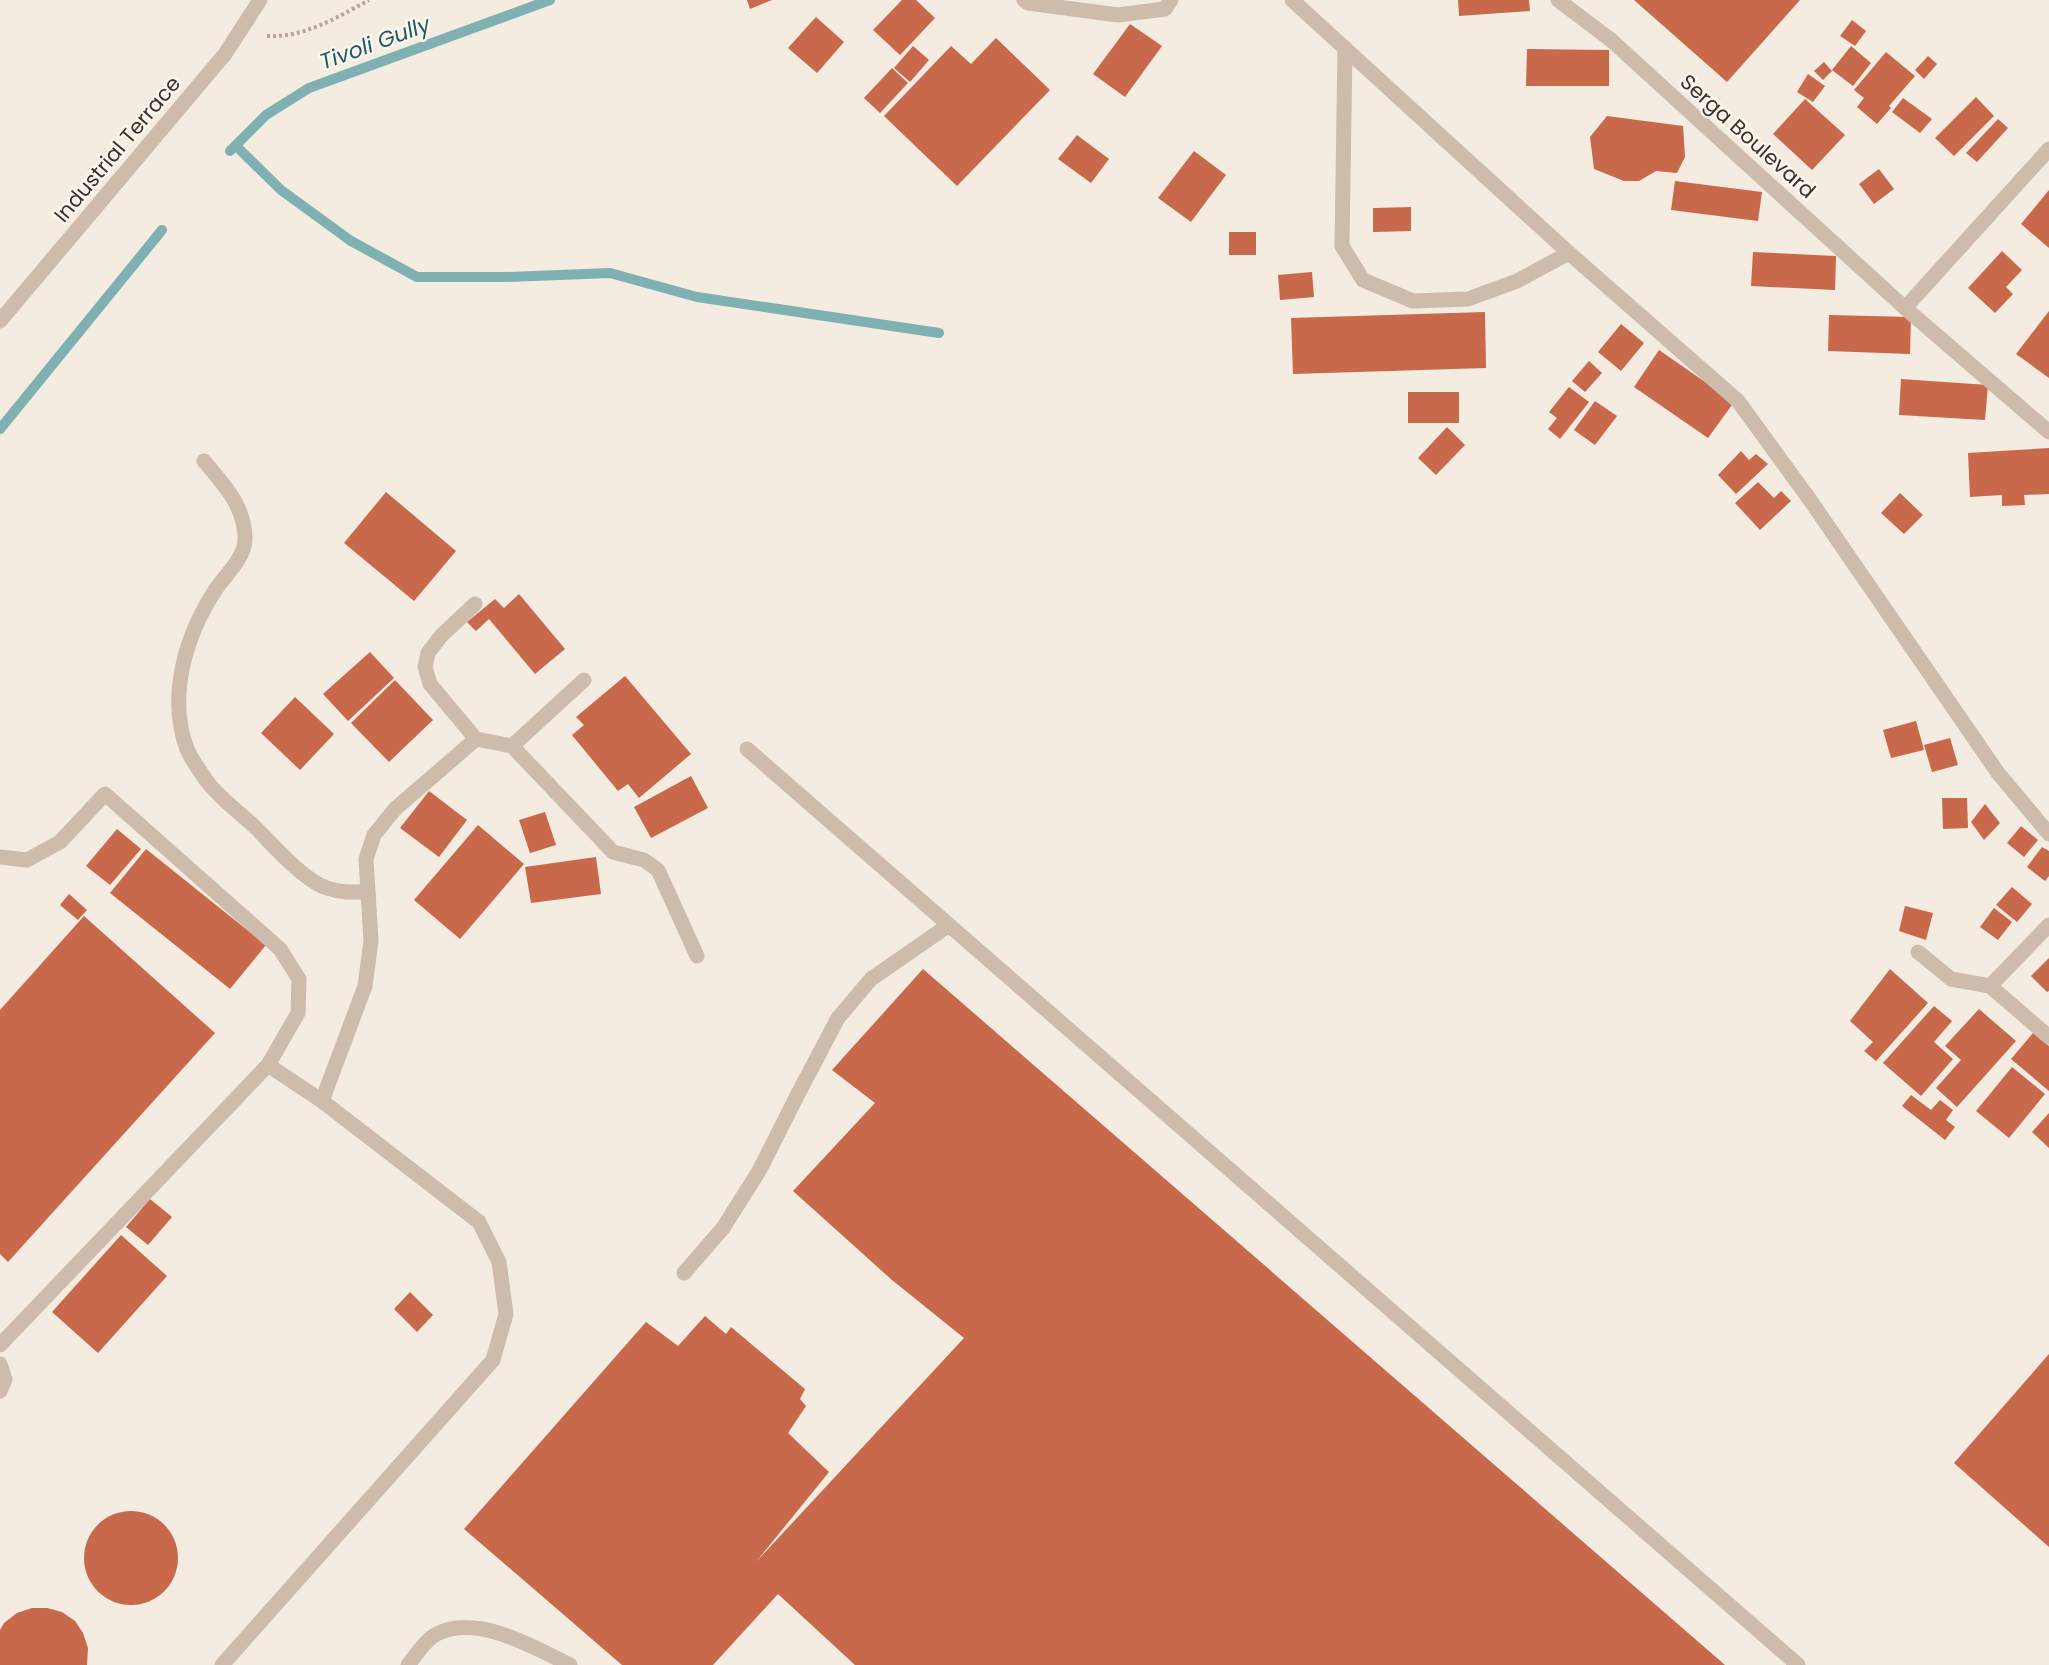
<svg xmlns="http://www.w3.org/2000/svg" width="2049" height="1665" viewBox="0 0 2049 1665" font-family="Poppins,sans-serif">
  <rect width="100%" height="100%" fill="#f4ebe1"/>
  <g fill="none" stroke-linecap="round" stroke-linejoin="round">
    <!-- stream -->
    <g stroke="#7fb0b2" stroke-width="10">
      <path d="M236 146 281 190 351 241 417 277H505L610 273 697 297 939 333"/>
      <path d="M230 151 266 115 309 88 550 0"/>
      <path d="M0 429 162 230"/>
    </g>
  </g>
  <!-- building -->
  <g fill="#c8694b">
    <path d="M747 0H772L750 9Z"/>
    <path d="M902 0H916L935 18 900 55 873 30Z"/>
    <path d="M1458 0H1529L1530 11 1459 16Z"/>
    <path d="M1634 0H1800L1727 82Z"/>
    <path d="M816 17 844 42 817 73 788 48Z"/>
    <path d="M1852 20 1866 31 1855 46 1840 36Z"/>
    <path d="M1130 24 1162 46 1125 97 1093 74Z"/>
    <path d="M996 38 1050 90 957 186 884 116 951 46 971 64Z"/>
    <path d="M913 46 929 60 910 82 894 68Z"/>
    <path d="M1851 46 1871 63 1853 86 1832 70Z"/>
    <path d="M1527 49 1609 50V86H1526Z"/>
    <path d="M1886 52 1915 76 1889 106 1891 108 1877 124 1857 107 1864 98 1854 90Z"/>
    <path d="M1928 56 1937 64 1924 79 1915 70Z"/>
    <path d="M1824 62 1832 71 1823 80 1814 71Z"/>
    <path d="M892 68 908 83 880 113 864 98Z"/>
    <path d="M1808 74 1825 86 1813 102 1797 92Z"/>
    <path d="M1976 97 1994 116 1954 156 1935 138Z"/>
    <path d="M1903 98 1932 119 1920 133 1892 112Z"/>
    <path d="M1805 99 1845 135 1812 170 1773 134Z"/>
    <path d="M1607 116 1683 126 1685 157 1677 173 1656 171 1639 181H1624L1594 169 1590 137Z"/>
    <path d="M1998 119 2008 128 1977 162 1966 153Z"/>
    <path d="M1077 135 1109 159 1091 183 1058 159Z"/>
    <path d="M1194 151 1226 175 1191 222 1158 198Z"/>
    <path d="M1879 169 1894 189 1874 204 1859 184Z"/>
    <path d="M1675 181 1762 192 1758 221 1671 210Z"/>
    <path d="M2049 190V248L2021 224Z"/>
    <path d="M1411 207V231L1373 232V208Z"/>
    <rect x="1229" y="232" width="27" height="23"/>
    <path d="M2002 251 2022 270 2006 287 2013 294 1995 313 1968 288Z"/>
    <path d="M1753 252 1836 256 1835 290 1751 286Z"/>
    <path d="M1312 272 1314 297 1280 300 1278 275Z"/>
    <path d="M2049 311V378L2016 354Z"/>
    <path d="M1485 312 1486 368 1293 374 1291 318Z"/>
    <path d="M1829 315 1911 317 1910 354 1828 351Z"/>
    <path d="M1621 324 1644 343 1621 371 1598 352Z"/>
    <path d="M1659 350 1734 402 1708 438 1634 387Z"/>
    <path d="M1589 361 1602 373 1585 392 1572 381Z"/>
    <path d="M1901 379 1988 385 1985 420 1899 415Z"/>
    <path d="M1569 387 1589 402 1560 439 1548 429 1557 418 1549 412Z"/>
    <rect x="1408" y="392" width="51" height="31"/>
    <path d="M1595 401 1617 416 1595 445 1574 430Z"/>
    <path d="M1447 427 1465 445 1436 475 1418 458Z"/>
    <path d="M2049 448V494L2024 495 2025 505 2002 506V495L1970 497 1968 453Z"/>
    <path d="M1741 451 1749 460 1756 454 1768 464 1736 494 1718 475Z"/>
    <path d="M1758 482 1774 498 1781 491 1791 501 1760 530 1735 503Z"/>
    <path d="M386 492 456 551 414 601 344 543Z"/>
    <path d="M1900 493 1923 515 1904 534 1881 513Z"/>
    <path d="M519 594 565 649 535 674 489 619 476 631 467 622 495 599 504 608Z"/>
    <path d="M370 652 394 678 348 721 323 694Z"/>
    <path d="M625 676 691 754 639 798 628 784 618 791 572 735 584 725 576 717Z"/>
    <path d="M395 680 433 720 389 762 351 723Z"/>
    <path d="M295 697 334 734 300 770 261 733Z"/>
    <path d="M1916 721 1924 750 1891 758 1883 730Z"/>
    <path d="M1950 738 1958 765 1932 772 1924 745Z"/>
    <path d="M691 776 708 808 651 838 634 807Z"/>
    <path d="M429 791 467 820 439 857 400 828Z"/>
    <path d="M1942 798H1967L1968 828 1943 829Z"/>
    <path d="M1985 804 2000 823 1984 840 1971 822Z"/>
    <path d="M545 812 556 845 530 853 519 820Z"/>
    <path d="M478 825 524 864 460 939 414 900Z"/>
    <path d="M2021 826 2038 840 2024 857 2007 843Z"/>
    <path d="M117 829 141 849 110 885 86 866Z"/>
    <path d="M2042 847 2049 851V876L2045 881 2027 867Z"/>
    <path d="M146 849 266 945 230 989 110 893Z"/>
    <path d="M596 857 601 894 531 903 525 867Z"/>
    <path d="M2012 887 2032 904 2017 922 1996 905Z"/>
    <path d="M69 894 87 910 78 920 60 905Z"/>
    <path d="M1905 906 1933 913 1926 940 1899 931Z"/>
    <path d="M1994 908 2012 922 1998 940 1980 927Z"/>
    <path d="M84 916 215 1033 8 1262 0 1254V1010Z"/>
    <path d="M2049 958V991L2047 992 2031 976Z"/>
    <path d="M923 969 1725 1665H855L778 1594 713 1665H622L464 1529 646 1322 678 1346 705 1316 726 1334 731 1327 805 1389 800 1399 806 1406 788 1433 829 1472 756 1562 964 1338 892 1280 793 1191 875 1103 832 1070Z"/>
    <path d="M1890 969 1928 1003 1876 1061 1864 1051 1873 1042 1850 1021Z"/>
    <path d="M1934 1006 1952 1021 1934 1042 1953 1059 1921 1096 1883 1063Z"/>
    <path d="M1979 1009 2016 1041 1957 1107 1936 1088 1961 1060 1945 1046Z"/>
    <path d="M2033 1033 2049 1046V1091L2011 1059Z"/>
    <path d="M2012 1067 2045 1094 2009 1138 1976 1111Z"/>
    <path d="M1911 1095 1931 1110 1940 1100 1953 1110 1946 1120 1955 1127 1945 1140 1902 1106Z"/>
    <path d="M2049 1113V1148L2032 1132Z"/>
    <path d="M150 1199 172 1217 148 1245 126 1227Z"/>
    <path d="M121 1235 167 1276 98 1353 52 1312Z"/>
    <path d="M410 1292 433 1315 417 1332 394 1309Z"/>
    <path d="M2049 1354V1547L1954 1463Z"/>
    <circle cx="131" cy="1558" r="47"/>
    <path d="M32 1608H47L62 1612 75 1621 83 1633 88 1648 87 1665H0V1630L4 1623 17 1613Z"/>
  </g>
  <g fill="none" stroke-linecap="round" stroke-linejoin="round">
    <!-- path -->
    <path stroke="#b9a596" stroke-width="4" stroke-dasharray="3 3" stroke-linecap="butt" d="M267 36C304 38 338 17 369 0"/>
    <!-- minor -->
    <g stroke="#cdbbac" stroke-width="15">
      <path d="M1024 0 1028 3 1118 15 1165 9 1171 0"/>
      <path d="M1292 0 1569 253 1738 401 1810 500 1998 773 2049 834"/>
      <path d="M1558 0 1611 40 1905 308 2049 432"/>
      <path d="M1345 48 1342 246 1363 280 1413 301 1468 299 1517 281 1569 253"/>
      <path d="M1905 308 2049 149"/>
      <path d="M0 321 225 54 260 0"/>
      <path d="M204 461C224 485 245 506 245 539 245 558 226 574 216 589 186 634 167 696 187 749 191 759 200 771 206 780 218 797 240 813 255 827 273 845 304 881 327 888 341 893 354 892 368 892"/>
      <path d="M475 604 441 636 428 653 425 667 430 684 476 739 512 746 584 680"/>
      <path d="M512 746 613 852 644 860 658 870 697 956"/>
      <path d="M747 749 1798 1665"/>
      <path d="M0 857 27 860 60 842 105 794 280 949 299 979 298 1013 268 1065 0 1345"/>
      <path d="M1918 952 1951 979 1990 986 2049 1037"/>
      <path d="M1990 986 2049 925"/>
      <path d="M322 1101 365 986 371 941 366 859 374 835 395 809 476 739"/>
      <path d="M684 1273 723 1228 759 1171 798 1094 838 1018 871 979 949 925"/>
      <path d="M0 1364 5 1379 0 1391"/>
      <path d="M222 1665 493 1360 506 1314 499 1262 479 1222 322 1101 268 1065"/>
      <path d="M408 1665C417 1654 427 1637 441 1632 481 1616 534 1647 570 1665"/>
    </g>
  </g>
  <g text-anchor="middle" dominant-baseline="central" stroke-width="5" stroke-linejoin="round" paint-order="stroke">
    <!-- street labels -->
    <g font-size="21" fill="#3b302b" stroke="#fbf5ee">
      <text transform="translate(1748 136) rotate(42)">Serga Boulevard</text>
      <text transform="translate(117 149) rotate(-50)">Industrial Terrace</text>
    </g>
    <!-- water labels -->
    <g font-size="22" font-style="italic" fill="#1f5a5e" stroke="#fbf5ee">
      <text transform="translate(375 43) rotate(-20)">Tivoli Gully</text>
    </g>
  </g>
</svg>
